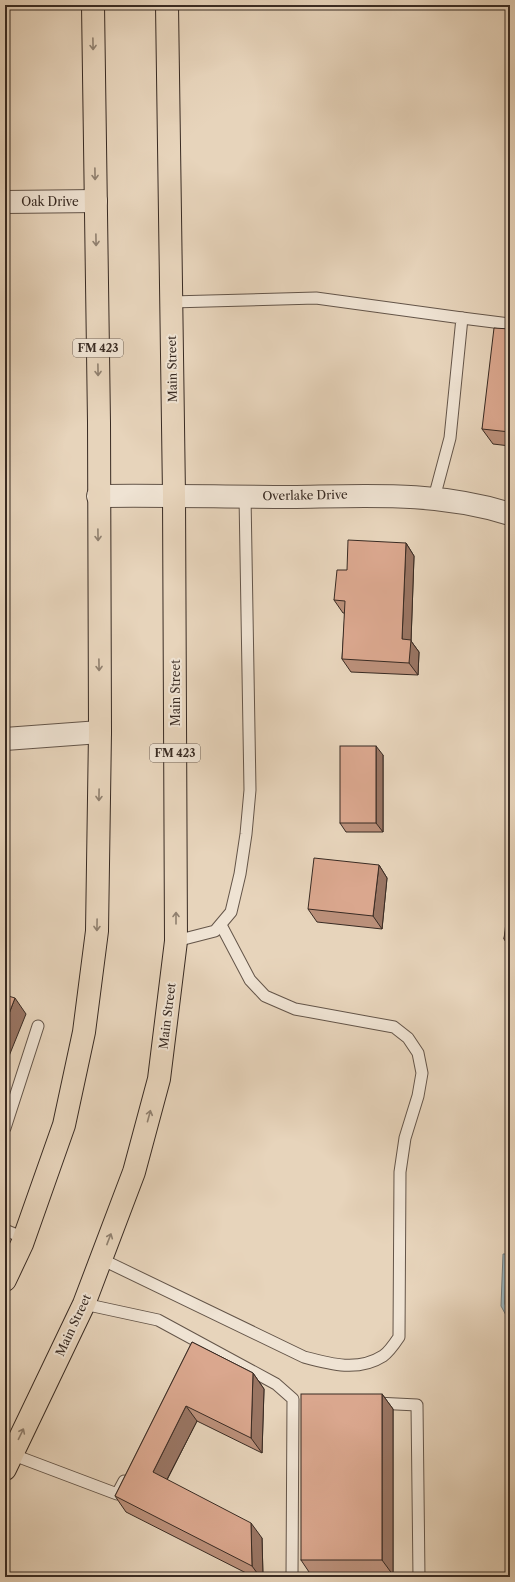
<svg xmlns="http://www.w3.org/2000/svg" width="515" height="1582" viewBox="0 0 515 1582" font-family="'Libre Caslon Text',serif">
  <rect width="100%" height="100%" fill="#e7d4bb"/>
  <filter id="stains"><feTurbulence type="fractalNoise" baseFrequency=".005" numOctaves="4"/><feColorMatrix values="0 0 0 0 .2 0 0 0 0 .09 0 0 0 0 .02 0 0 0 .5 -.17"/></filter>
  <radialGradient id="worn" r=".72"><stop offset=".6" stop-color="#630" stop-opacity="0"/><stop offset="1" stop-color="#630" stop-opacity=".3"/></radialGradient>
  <!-- water -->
  <g fill="#9cb5bc" stroke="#747e7f">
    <path d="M510 1078V1115C505 1103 506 1091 510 1078Z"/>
    <path d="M503 1254H510V1345H507L508 1319 501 1306Z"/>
  </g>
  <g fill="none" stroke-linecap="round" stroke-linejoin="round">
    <!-- shore -->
    <path stroke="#6a7070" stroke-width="1" d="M510 1258 506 1260 505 1304 510 1315"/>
    <!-- service casing -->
    <g stroke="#645549" stroke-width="13">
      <g id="service">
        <path d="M171 302 316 298 462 318 450 438 434 498"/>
        <path d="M462 318 510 324"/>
        <path d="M176 941 215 931 231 912 240 874 246 834 250 790 245 496"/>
        <path d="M5 1128 38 1026"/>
        <path d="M5 1230 24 1238"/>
        <path d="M101 1259 304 1357C330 1364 358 1372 383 1356 389 1352 395 1343 399 1337L400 1172 405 1138 418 1096 422 1073 418 1053 408 1038 394 1027 295 1009 265 996 250 980 221 925"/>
        <path d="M84 1304 158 1320 276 1384 293 1399 292 1577"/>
        <path d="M376 1403 417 1405 419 1577"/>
        <path d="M11 1454 117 1494 124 1481"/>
      </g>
    </g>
    <!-- minor casing -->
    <g stroke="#645549" stroke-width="24">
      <g id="minor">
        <path d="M5 202 96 201"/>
        <path d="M98 496C162 495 227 497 291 497 366 496 438 491 510 514"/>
        <path d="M5 739 100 732"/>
      </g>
    </g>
    <!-- primary casing -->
    <g stroke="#392b23" stroke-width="24">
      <g id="primary">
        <path d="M5 1280 22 1244 64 1125 84 1032 97 931 100 732 99 422 93 5"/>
        <path d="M5 1469 84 1304 134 1172 159 1079 176 941 174 495 167 5"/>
      </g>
    </g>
    <!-- service -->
    <use href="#service" stroke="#efe3d3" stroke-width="11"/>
    <!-- minor -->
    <use href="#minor" stroke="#efe3d3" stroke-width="22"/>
    <!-- primary -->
    <use href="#primary" stroke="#e7d4bb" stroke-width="22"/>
  </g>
  <!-- wall -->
  <g fill="#bb907a" stroke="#392b23">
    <path d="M510 329V446L493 444 482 429Z"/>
    <path d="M406 543 414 556 411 641 419 652 418 675 351 672 342 659 345 613H343L334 600 347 570Z"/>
    <path d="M383 755V832H346L340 823Z"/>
    <path d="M379 865 387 878 382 929 317 922 308 909Z"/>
    <path d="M510 906V944H507L504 939Z"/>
    <path d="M192 1342 253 1373 264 1389 262 1453 197 1421 167 1480 262 1538 263 1577H254L126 1512 115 1496Z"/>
    <path d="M382 1394 393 1409V1575H311L301 1560Z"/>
  </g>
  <!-- shaded-wall -->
  <g fill="#997563" stroke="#392b23">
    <path d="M406 543 414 556 411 641 419 652 418 675 409 663 402 639Z"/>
    <path d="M376 746 383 755V832L376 823Z"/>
    <path d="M379 865 387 878 382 929 373 916Z"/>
    <path d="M15 998 26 1014 5 1066V1024Z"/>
    <path d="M253 1373 264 1389 262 1453 251 1438Z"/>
    <path d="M382 1394 393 1409V1575L382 1560Z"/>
    <path d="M186 1406 197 1421 163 1487 153 1472Z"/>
    <path d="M251 1523 262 1538 263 1577H260L252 1566Z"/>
  </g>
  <!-- building -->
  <g fill="#daa78e" stroke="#392b23">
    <path d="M494 328 510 329V432L482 429Z"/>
    <path d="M348 540 406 543 402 639 411 640 409 663 342 659 345 601 334 600 337 570H347Z"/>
    <rect x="340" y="746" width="36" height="77"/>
    <path d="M314 858 379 865 373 916 308 909Z"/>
    <path d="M508 906H510V940L504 939Z"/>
    <path d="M5 995 15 998 5 1024Z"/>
    <path d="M192 1342 253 1373 251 1438 186 1406 153 1472 251 1523 252 1566 115 1496Z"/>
    <rect x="301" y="1394" width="81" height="166"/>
  </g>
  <!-- one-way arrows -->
  <defs><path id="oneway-shaft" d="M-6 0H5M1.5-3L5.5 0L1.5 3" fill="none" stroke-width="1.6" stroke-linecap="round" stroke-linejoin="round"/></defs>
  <g stroke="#90806f">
    <use href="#oneway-shaft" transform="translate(93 44) rotate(89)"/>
    <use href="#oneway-shaft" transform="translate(95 174) rotate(89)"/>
    <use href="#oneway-shaft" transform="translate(96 240) rotate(89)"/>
    <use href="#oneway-shaft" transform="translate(98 370) rotate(89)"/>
    <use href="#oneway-shaft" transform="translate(98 535) rotate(89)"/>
    <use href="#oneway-shaft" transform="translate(99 665) rotate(89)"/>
    <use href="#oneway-shaft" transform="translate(99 795) rotate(91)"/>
    <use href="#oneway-shaft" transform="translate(176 918) rotate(-90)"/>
    <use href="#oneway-shaft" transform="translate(97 925) rotate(91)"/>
    <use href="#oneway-shaft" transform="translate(149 1116) rotate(-75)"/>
    <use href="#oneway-shaft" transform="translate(109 1239) rotate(-69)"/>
    <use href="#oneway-shaft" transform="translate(21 1434) rotate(-64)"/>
  </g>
  <g text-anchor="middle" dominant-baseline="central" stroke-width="4" stroke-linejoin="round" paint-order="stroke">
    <!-- shield labels -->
    <g fill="#efe3d3" stroke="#706258" stroke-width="1">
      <rect x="73" y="339" width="50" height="18" rx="3"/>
      <rect x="150" y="744" width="50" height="18" rx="3"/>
    </g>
    <g font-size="11" font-weight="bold" fill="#392b23">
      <text x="98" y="348">FM 423</text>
      <text x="175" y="753">FM 423</text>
    </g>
    <!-- street labels -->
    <g font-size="12" fill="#392b23" stroke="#efe3d3">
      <text x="50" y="201">Oak Drive</text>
      <text transform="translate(172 369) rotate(-91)">Main Street</text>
      <text transform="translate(305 495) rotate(-1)">Overlake Drive</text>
      <text transform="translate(175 693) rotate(-90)">Main Street</text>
      <text transform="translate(167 1016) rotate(-83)">Main Street</text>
      <text transform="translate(73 1325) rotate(-65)">Main Street</text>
    </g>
  </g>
  <!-- margin -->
  <rect width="515" height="1582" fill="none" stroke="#e7d4bb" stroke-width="20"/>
  <rect x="6" y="6" width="503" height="1570" fill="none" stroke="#392b23" stroke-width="2"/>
  <rect x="10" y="10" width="495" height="1562" fill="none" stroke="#392b23"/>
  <rect width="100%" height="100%" filter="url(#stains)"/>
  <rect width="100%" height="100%" fill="url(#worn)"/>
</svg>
